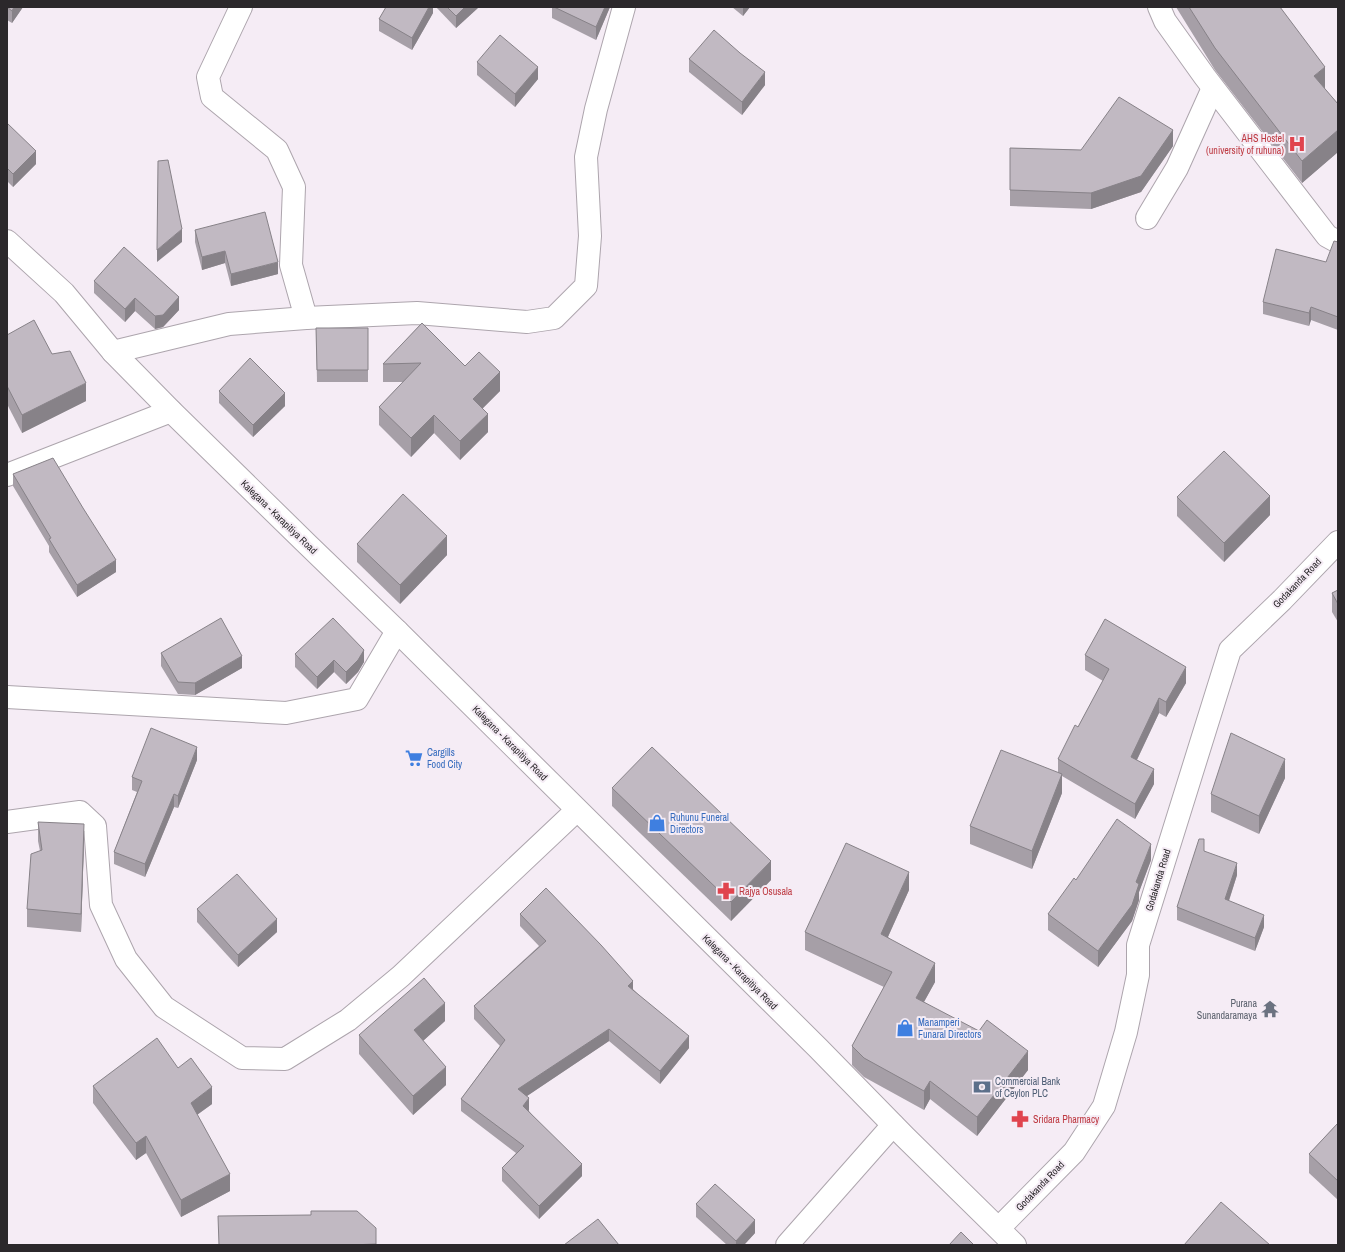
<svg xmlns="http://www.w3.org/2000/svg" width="1345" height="1252" viewBox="0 0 1345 1252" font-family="'Archivo Narrow',sans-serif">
  <rect width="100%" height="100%" fill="#f5ecf5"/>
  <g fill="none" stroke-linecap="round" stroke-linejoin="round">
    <!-- minor casing -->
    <g stroke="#ada5ad" stroke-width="24">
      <g id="minor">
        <path d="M241 7 208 77 212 97 277 150 294 187 291 265 306 318"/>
        <path d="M1159 7 1165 21 1205 77 1327 236 1338 242"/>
        <path d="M1147 218 1177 168 1213 88"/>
        <path d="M113 352 229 324 306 318 417 313 527 322 554 318 586 286 590 236 586 157 596 109 624 7"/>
        <path d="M7 475 171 411"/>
        <path d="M7 697 286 713 357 699 397 631"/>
        <path d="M7 822 80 812 95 826 101 905 126 959 164 1007 242 1058 285 1059 348 1020 401 976 577 810"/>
      </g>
    </g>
    <!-- tertiary casing -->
    <g stroke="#ada5ad" stroke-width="24">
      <g id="tertiary">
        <path d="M999 1228 1074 1152 1104 1106 1126 1032 1138 975V945L1230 650 1282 600 1338 542"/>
        <path d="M787 1245 893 1125"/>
      </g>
    </g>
    <!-- secondary casing -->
    <g stroke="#ada5ad" stroke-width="24">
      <path id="secondary" d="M7 241 64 293 113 352 171 411 308 545 397 631 818 1048 905 1137 1015 1245"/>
    </g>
    <!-- minor -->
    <use href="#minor" stroke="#fff" stroke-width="22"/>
    <!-- tertiary -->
    <use href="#tertiary" stroke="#fff" stroke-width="22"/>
    <!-- secondary -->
    <use href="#secondary" stroke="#fff" stroke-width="22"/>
  </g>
  <!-- wall -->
  <g fill="#a69fa7">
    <path d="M7 7H23L12 23 7 20Z"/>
    <path d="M433 7V13L412 50 379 31V19Z"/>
    <path d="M436 7H479L456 28Z"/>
    <path d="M552 7H610L596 40 552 18Z"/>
    <path d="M732 7H750L743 16Z"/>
    <path d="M1176 7H1280L1325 89 1338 104V152L1302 183 1215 70Z"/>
    <path d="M689 59 765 85 742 115 689 72Z"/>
    <path d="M477 62 538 79 515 107 477 75Z"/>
    <path d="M7 123 36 164 13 187 7 181Z"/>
    <path d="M1173 146 1141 192 1091 209 1010 206V148L1081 150Z"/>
    <path d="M195 230 278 274 231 286 225 263 202 270 195 242Z"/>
    <path d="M1338 242V330L1311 320 1309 326 1263 314V302L1326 262Z"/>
    <path d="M94 281 179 310 163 327 155 329 135 311 125 322 94 293Z"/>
    <path d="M422 323 465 366 500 391 482 409 488 432 460 460 434 433 411 457 379 425V407L403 382H383V364Z"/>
    <path d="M316 328H368V382H317Z"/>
    <path d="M7 335 52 354 86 401 22 433 7 404Z"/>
    <path d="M219 391 285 406 253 437 219 403Z"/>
    <path d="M13 474 116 572 77 597 49 552V546L13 486Z"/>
    <path d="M1177 497 1270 515 1224 562 1177 516Z"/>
    <path d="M357 544 447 555 400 604 357 562Z"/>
    <path d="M1338 590V622L1332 612V593Z"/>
    <path d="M161 653 242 668 195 695 178 694 161 666Z"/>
    <path d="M295 654 364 662 358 672 346 684 334 672 317 689 295 667Z"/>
    <path d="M1085 655 1186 683 1166 717 1159 713 1137 760 1154 784 1135 819 1062 776V793L1032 869 970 844V826L1058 773V759L1078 727 1103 681 1085 670Z"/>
    <path d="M197 760 178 808 174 807 145 877 114 864V852L137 792 132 790V777Z"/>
    <path d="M1285 778 1259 834 1211 812V794Z"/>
    <path d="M612 788 771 880 731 921 612 806Z"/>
    <path d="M38 822 84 842 81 932 27 927V909L40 851 38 841Z"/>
    <path d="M1204 851 1237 875 1229 901 1264 927 1255 951 1177 920V907Z"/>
    <path d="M1151 860 1139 892V900L1132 921 1098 967 1048 930V914L1076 880Z"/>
    <path d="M909 890 888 937 935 982 924 1002 1028 1070 977 1136 930 1099 924 1110 864 1077 852 1065V1046L884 987 805 950V932Z"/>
    <path d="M197 909 277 932 238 967 197 922Z"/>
    <path d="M520 914 633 989 689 1048 660 1084 609 1041 527 1096 529 1110V1111L582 1176 539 1219 502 1181V1168L516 1153 461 1111V1099L500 1046 474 1019V1006L539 946 520 926Z"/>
    <path d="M445 1021 423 1041 446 1085 413 1115 359 1054V1035Z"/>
    <path d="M178 1068 212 1104 197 1115 230 1191 181 1217 146 1153 136 1160 93 1103V1086Z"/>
    <path d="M1338 1123V1200L1309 1173V1154Z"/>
    <path d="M696 1204 755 1233 744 1245H727L696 1217Z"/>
  </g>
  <!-- shaded-wall -->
  <g fill="#878288">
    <path d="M14 7H23L12 23V11Z"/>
    <path d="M429 7H433V13L412 50V38Z"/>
    <path d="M465 7H479L456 28V16Z"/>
    <path d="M605 7H610L596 40V27Z"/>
    <path d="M743 7H750L743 16Z"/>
    <path d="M538 67V79L515 107V94Z"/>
    <path d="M1325 67V89L1314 76Z"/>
    <path d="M765 72V85L742 115V102Z"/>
    <path d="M1173 130V146L1141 192 1091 209V193Z"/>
    <path d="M1338 130V152L1302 183V161Z"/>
    <path d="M36 151V164L13 187V174Z"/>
    <path d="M182 229V242L157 262V250Z"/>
    <path d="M225 251V263L202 270V257Z"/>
    <path d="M278 262V274L231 286V274Z"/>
    <path d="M179 297V310L163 327 155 329V316Z"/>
    <path d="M135 298V311L125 322V309Z"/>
    <path d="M1311 307V320L1309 326V313Z"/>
    <path d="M500 372V391L473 418V399Z"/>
    <path d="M86 383V401L22 433V415Z"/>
    <path d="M285 393V406L253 437V425Z"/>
    <path d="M488 414V432L460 460V441Z"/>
    <path d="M434 415V433L411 457V438Z"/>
    <path d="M1270 496V515L1224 562V543Z"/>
    <path d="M447 536V555L400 604V585Z"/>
    <path d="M116 560V572L77 597V585Z"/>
    <path d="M364 650V662L358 672 346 684V672Z"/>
    <path d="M242 656V668L195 695V683Z"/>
    <path d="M334 660V672L317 689V677Z"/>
    <path d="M1186 667V683L1166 717V702Z"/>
    <path d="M1159 698V713L1131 772V757Z"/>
    <path d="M197 747V760L178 808V796Z"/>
    <path d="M1285 759V778L1259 834V816Z"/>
    <path d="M1154 769V784L1135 819V804Z"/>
    <path d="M1062 774V793L1032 869V851Z"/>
    <path d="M174 794V807L145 877V864Z"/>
    <path d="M84 824V842L81 932V914Z"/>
    <path d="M1151 844V860L1139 892V900L1132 921 1098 967V951L1136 882Z"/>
    <path d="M771 861V880L731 921V902Z"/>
    <path d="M1237 863V875L1225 912V899Z"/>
    <path d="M909 872V890L881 952V934Z"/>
    <path d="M1264 915V927L1255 951V938Z"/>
    <path d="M277 919V932L238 967V955Z"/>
    <path d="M935 963V982L916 1016V998Z"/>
    <path d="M633 981V994L628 986Z"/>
    <path d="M445 1003V1021L414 1049V1030Z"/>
    <path d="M609 1029V1041L518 1102V1089Z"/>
    <path d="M689 1036V1048L660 1084V1071Z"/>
    <path d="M1028 1051V1070L977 1136V1117Z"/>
    <path d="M446 1067V1085L413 1115V1096Z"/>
    <path d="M930 1081V1099L924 1110V1091Z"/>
    <path d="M212 1087V1104L191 1119V1103Z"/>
    <path d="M529 1098V1110L523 1118V1106Z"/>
    <path d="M146 1136V1153L136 1160V1143Z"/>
    <path d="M582 1164V1176L539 1219V1206Z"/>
    <path d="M230 1174V1191L181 1217V1200Z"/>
    <path d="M755 1220V1233L744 1245H736V1241Z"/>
  </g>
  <!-- building -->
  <g fill="#c1b9c2" stroke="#878288">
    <path d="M7 7H14L12 11Z"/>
    <path d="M386 7H429L412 38 379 19Z"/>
    <path d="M447 7H465L456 16Z"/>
    <path d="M554 7H605L596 27Z"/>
    <path d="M1189 7H1280L1325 67 1314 76 1338 104V130L1302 161 1215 48Z"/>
    <path d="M714 30 740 53 765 72 742 102 689 59Z"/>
    <path d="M500 35 538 67 515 94 477 62Z"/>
    <path d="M1119 97 1173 130 1141 176 1091 193 1010 190V148L1081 150Z"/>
    <path d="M7 123 36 151 13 174 7 168Z"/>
    <path d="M168 160 182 229 157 250 158 161Z"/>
    <path d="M265 212 278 262 231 274 225 251 202 257 195 230Z"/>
    <path d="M1334 241 1338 242V317L1311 307 1309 313 1263 302 1276 249 1326 262Z"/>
    <path d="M124 247 179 297 163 315 155 316 135 298 125 309 94 281Z"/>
    <path d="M34 320 52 354 70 351 86 383 22 415 7 386V335Z"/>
    <path d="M422 323 465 366 479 352 500 372 473 399 488 414 460 441 434 415 411 438 379 407 421 363 383 364Z"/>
    <path d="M316 328H368V370H317Z"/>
    <path d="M250 358 285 393 253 425 219 391Z"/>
    <path d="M1224 451 1270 496 1224 543 1177 497Z"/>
    <path d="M53 458 83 508 116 560 77 585 49 539 51 538 13 474Z"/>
    <path d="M403 494 447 536 400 585 357 544Z"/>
    <path d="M1338 590V604L1332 593Z"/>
    <path d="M221 618 242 656 195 683 178 682 161 653Z"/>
    <path d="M333 618 364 650 358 660 346 672 334 660 317 677 295 654Z"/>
    <path d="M1105 619 1186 667 1166 702 1159 698 1131 757 1154 769 1135 804 1058 759 1075 725 1078 727 1109 669 1085 655Z"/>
    <path d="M151 728 197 747 178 796 174 794 145 864 114 852 142 781 132 777Z"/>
    <path d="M1231 733 1285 759 1259 816 1211 794Z"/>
    <path d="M652 747 771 861 731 902 612 788Z"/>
    <path d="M1001 750 1062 774 1032 851 970 826Z"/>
    <path d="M1117 819 1151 844 1136 882 1139 884 1132 905 1098 951 1048 914 1074 878 1076 880Z"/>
    <path d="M38 822 84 824 81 914 27 909 31 854 42 850Z"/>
    <path d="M1199 839H1204V851L1237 863 1225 899 1264 915 1255 938 1177 907Z"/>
    <path d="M846 843 909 872 881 934 935 963 916 998 979 1031 987 1020 1028 1051 977 1117 930 1081 924 1091 864 1058 852 1046 892 972 805 932Z"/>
    <path d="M237 874 277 919 238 955 197 909Z"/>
    <path d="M546 888 601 945 633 981 628 986 689 1036 660 1071 609 1029 518 1089 529 1098 523 1106 582 1164 539 1206 502 1168 524 1146 461 1099 505 1040 474 1006 546 941 520 914Z"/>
    <path d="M424 978 445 1003 414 1030 446 1067 413 1096 359 1035Z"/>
    <path d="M157 1038 178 1068 191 1058 212 1087 191 1103 230 1174 181 1200 146 1136 136 1143 93 1086Z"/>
    <path d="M1338 1123V1181L1309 1154Z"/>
    <path d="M715 1184 755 1220 736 1241 696 1204Z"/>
    <path d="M1221 1202 1270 1245H1184Z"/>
    <path d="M311 1211H357L376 1228V1244L350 1245H219L218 1216 311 1215Z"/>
    <path d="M598 1219 619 1245H564Z"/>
    <path d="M961 1232 974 1245H949Z"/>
  </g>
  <!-- icons -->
  <defs>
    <g id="hospital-bare" transform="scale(1.38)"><path d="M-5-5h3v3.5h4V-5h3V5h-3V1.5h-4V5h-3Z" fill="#e0444e" stroke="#f5ecf5" stroke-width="2.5" paint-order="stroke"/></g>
    <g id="supermarket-bare" transform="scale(1.38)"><path d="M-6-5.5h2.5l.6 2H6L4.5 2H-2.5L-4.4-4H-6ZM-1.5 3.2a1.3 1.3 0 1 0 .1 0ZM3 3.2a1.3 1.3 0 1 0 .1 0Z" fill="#3f7fe0" stroke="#f5ecf5" stroke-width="2.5" paint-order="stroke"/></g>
    <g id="shop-bare" transform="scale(1.38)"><path d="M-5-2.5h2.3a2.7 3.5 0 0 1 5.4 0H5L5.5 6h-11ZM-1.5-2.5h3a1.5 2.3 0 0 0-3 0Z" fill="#3f7fe0" stroke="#f5ecf5" stroke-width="2.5" paint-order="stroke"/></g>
    <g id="pharmacy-bare" transform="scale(1.38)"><path d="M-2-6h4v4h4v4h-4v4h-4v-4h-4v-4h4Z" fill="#e0444e" stroke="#f5ecf5" stroke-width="2.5" paint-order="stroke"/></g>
    <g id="temple-bare" transform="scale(1.38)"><path d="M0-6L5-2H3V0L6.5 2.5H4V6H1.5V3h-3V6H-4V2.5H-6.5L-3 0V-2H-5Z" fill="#6b7280" stroke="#f5ecf5" stroke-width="2.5" paint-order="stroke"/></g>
    <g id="bank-bare" transform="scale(1.38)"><path d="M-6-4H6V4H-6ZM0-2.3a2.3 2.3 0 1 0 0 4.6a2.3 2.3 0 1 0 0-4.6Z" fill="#5c6f8a" stroke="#f5ecf5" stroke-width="2.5" paint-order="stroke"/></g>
  </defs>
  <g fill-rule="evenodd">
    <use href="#hospital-bare" x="1297" y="144"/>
    <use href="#supermarket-bare" x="414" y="758"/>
    <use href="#shop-bare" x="657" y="823"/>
    <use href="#pharmacy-bare" x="726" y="891"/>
    <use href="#temple-bare" x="1270" y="1009"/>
    <use href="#shop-bare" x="905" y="1028"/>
    <use href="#bank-bare" x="982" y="1087"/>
    <use href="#pharmacy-bare" x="1020" y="1119"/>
  </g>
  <g text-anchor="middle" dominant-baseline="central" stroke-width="4" stroke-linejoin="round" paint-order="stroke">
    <!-- health labels -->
    <g font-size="10" fill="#be3a42" stroke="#f5ecf5" text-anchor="start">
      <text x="1284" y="138" text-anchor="end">AHS Hostel<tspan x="1284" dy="12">(university of ruhuna)</tspan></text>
      <text x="739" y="891">Rajya Osusala</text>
      <text x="1033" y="1119">Sridara Pharmacy</text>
    </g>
    <!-- street labels -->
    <g font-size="10" fill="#2b282b" stroke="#f5ecf5">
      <text transform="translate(279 517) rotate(44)">Kalegana - Karapitiya Road</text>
      <text transform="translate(1297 583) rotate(-46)">Godakanda Road</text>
      <text transform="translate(510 743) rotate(45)">Kalegana - Karapitiya Road</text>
      <text transform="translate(1158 880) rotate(-73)">Godakanda Road</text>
      <text transform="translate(740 972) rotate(45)">Kalegana - Karapitiya Road</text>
      <text transform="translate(1040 1186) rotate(-46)">Godakanda Road</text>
    </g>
    <!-- shop labels -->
    <g font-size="10" fill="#366cbe" stroke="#f5ecf5" text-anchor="start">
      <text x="427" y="752">Cargills<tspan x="427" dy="12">Food City</tspan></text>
      <text x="670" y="817">Ruhunu Funeral<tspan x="670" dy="12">Directors</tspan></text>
      <text x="918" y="1022">Manamperi<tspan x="918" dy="12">Funaral Directors</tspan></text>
    </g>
    <!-- worship labels -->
    <g font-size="10" fill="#5b616d" stroke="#f5ecf5" text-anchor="end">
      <text x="1257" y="1003">Purana<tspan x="1257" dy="12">Sunandaramaya</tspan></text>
    </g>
    <!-- service labels -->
    <g font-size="10" fill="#4e5e75" stroke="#f5ecf5" text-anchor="start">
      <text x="995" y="1081">Commercial Bank<tspan x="995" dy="12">of Ceylon PLC</tspan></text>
    </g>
  </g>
  <!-- border -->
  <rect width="1345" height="1252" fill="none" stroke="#2b282b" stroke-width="16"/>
</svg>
